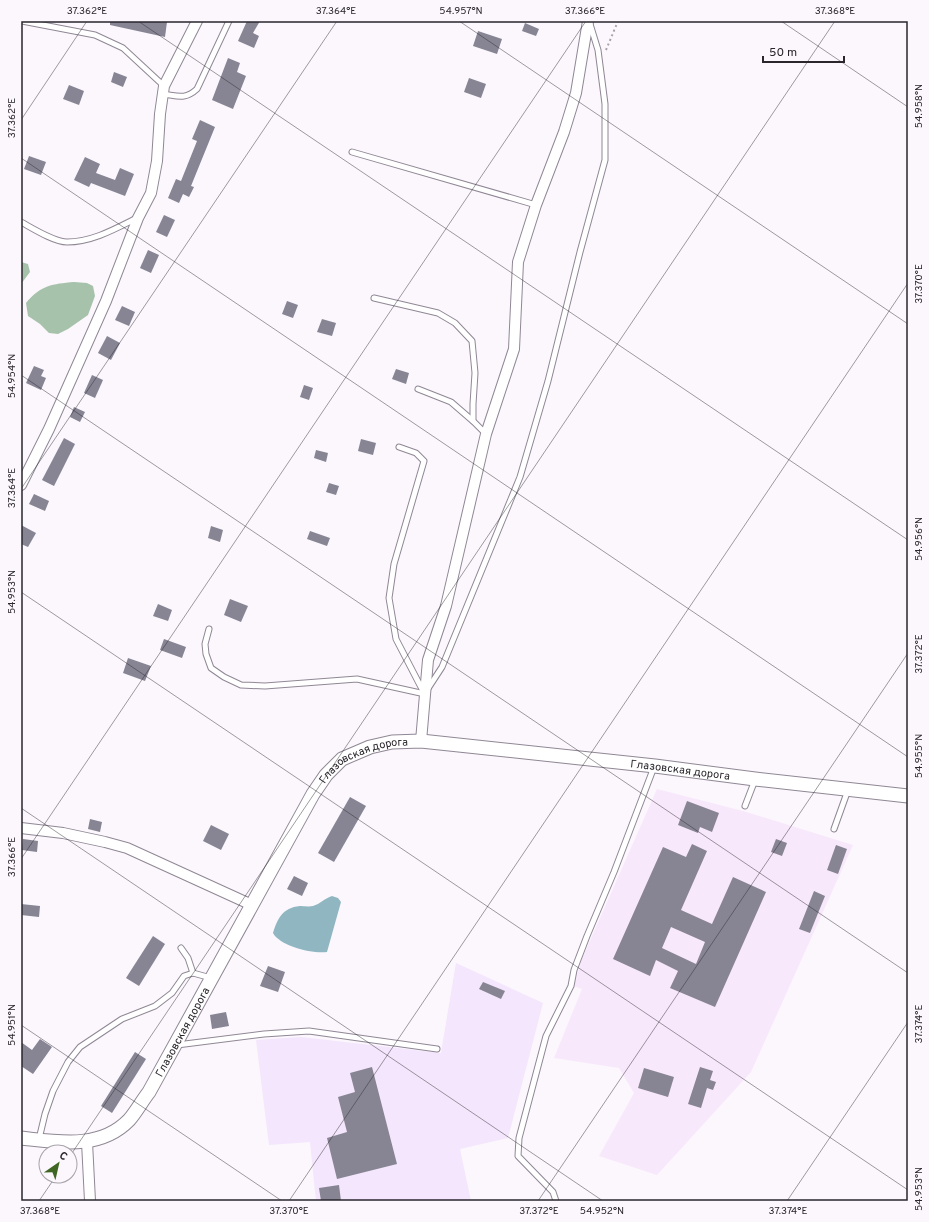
<svg xmlns="http://www.w3.org/2000/svg" width="929" height="1222" font-family="Overpass,sans-serif">
<rect width="100%" height="100%" fill="#fbf7fd"/>
<!-- commercial -->
<path fill="#f8e8fb" d="M 657,789 L 743,811 L 853,845 L 751,1072 L 657,1175 L 599,1156 L 634,1093 L 619,1068 L 554,1058 L 582,989 L 574,986 L 581,961 Z"/>
<!-- built -->
<path fill="#f4e6fc" d="M 456,963 L 543,1003 L 508,1138 L 460,1149 L 471,1201 L 316,1201 L 310,1142 L 269,1145 L 256,1040 L 301,1037 L 441,1053 Z"/>
<!-- forest -->
<g fill="#a6c2ab">
<path d="M 21,262 L 28,264 L 30,272 L 21,284 Z"/>
<path d="M 74,282 L 87,283 L 93,286 L 95,296 L 88,315 L 68,329 L 58,334 L 49,333 L 40,324 L 28,316 L 26,303 C 41,285 52,284 74,282 Z"/>
</g>
<!-- water -->
<path fill="#90b7c1" d="M 332,896 L 338,898 L 341,902 L 327,952 C 312,954 280,946 273,933 C 278,918 282,908 300,906 C 304,906 309,907 313,906 C 320,904 325,898 332,896 Z"/>
<!-- building -->
<g fill="#878594" fill-rule="evenodd">
<path d="M 110,21 L 160,21 L 167,22 L 165,37 L 110,25 Z"/>
<path d="M 247,21 L 260,21 L 253,33 L 259,36 L 254,48 L 238,41 Z"/>
<path d="M 525,23 L 539,29 L 536,36 L 522,31 Z"/>
<path d="M 478,31 L 502,39 L 497,54 L 473,46 Z"/>
<path d="M 228,58 L 240,63 L 237,72 L 246,76 L 233,109 L 212,100 Z"/>
<path d="M 114,72 L 127,77 L 123,87 L 111,82 Z"/>
<path d="M 469,78 L 486,84 L 481,98 L 464,92 Z"/>
<path d="M 69,85 L 84,91 L 79,105 L 63,99 Z"/>
<path d="M 200,120 L 215,127 L 191,186 L 194,187 L 189,197 L 183,194 L 179,203 L 168,198 L 176,179 L 181,181 L 197,141 L 192,139 Z"/>
<path d="M 29,156 L 46,162 L 41,175 L 24,169 Z"/>
<path d="M 85,157 L 100,164 L 96,173 L 115,180 L 120,168 L 134,174 L 125,196 L 91,183 L 89,187 L 74,180 Z"/>
<path d="M 164,215 L 175,220 L 167,237 L 156,232 Z"/>
<path d="M 148,250 L 159,255 L 151,273 L 140,268 Z"/>
<path d="M 287,301 L 298,305 L 293,318 L 282,314 Z"/>
<path d="M 122,306 L 135,312 L 129,326 L 115,320 Z"/>
<path d="M 322,319 L 336,323 L 332,336 L 317,332 Z"/>
<path d="M 107,336 L 120,343 L 111,360 L 98,353 Z"/>
<path d="M 34,366 L 44,370 L 41,376 L 46,378 L 41,390 L 26,383 Z"/>
<path d="M 396,369 L 409,373 L 406,384 L 392,379 Z"/>
<path d="M 92,375 L 103,380 L 95,398 L 84,393 Z"/>
<path d="M 304,385 L 313,388 L 309,400 L 300,397 Z"/>
<path d="M 74,407 L 85,412 L 80,422 L 70,417 Z"/>
<path d="M 64,438 L 75,444 L 54,486 L 42,480 Z"/>
<path d="M 361,439 L 376,443 L 373,455 L 358,451 Z"/>
<path d="M 316,450 L 328,453 L 326,462 L 314,458 Z"/>
<path d="M 329,483 L 339,486 L 336,495 L 326,492 Z"/>
<path d="M 34,494 L 49,501 L 45,511 L 29,504 Z"/>
<path d="M 21,525 L 36,533 L 28,547 L 21,544 Z"/>
<path d="M 211,526 L 223,530 L 220,542 L 208,538 Z"/>
<path d="M 310,531 L 330,538 L 327,546 L 307,539 Z"/>
<path d="M 230,599 L 248,606 L 241,622 L 224,615 Z"/>
<path d="M 158,604 L 172,610 L 168,621 L 153,616 Z"/>
<path d="M 164,639 L 186,647 L 182,658 L 160,650 Z"/>
<path d="M 128,658 L 151,666 L 145,681 L 123,673 Z"/>
<path d="M 350,797 L 366,806 L 334,862 L 318,853 Z"/>
<path d="M 687,801 L 719,813 L 712,832 L 700,827 L 698,833 L 678,825 Z"/>
<path d="M 90,819 L 102,822 L 100,832 L 88,829 Z"/>
<path d="M 211,825 L 229,834 L 221,850 L 203,841 Z"/>
<path d="M 23,839 L 38,841 L 37,852 L 22,850 Z"/>
<path d="M 776,839 L 787,843 L 782,856 L 771,852 Z"/>
<path d="M 692,844 L 707,851 L 681,910 L 712,924 L 733,877 L 766,892 L 715,1007 L 670,988 L 678,971 L 656,960 L 650,976 L 613,959 L 663,847 L 686,857 ZM 671,927 L 705,942 L 696,964 L 662,948 Z"/>
<path d="M 836,845 L 847,849 L 838,874 L 827,870 Z"/>
<path d="M 294,876 L 308,883 L 302,896 L 287,889 Z"/>
<path d="M 814,891 L 825,896 L 810,933 L 799,929 Z"/>
<path d="M 21,904 L 40,906 L 39,917 L 21,915 Z"/>
<path d="M 153,936 L 165,944 L 139,986 L 126,978 Z"/>
<path d="M 268,966 L 285,972 L 278,992 L 260,986 Z"/>
<path d="M 483,982 L 505,991 L 501,999 L 479,989 Z"/>
<path d="M 226,1012 L 229,1026 L 212,1029 L 210,1015 Z"/>
<path d="M 40,1039 L 52,1047 L 33,1074 L 21,1066 L 21,1042 L 32,1050 Z"/>
<path d="M 135,1052 L 146,1059 L 112,1113 L 101,1106 Z"/>
<path d="M 372,1067 L 397,1164 L 337,1179 L 327,1138 L 347,1132 L 338,1097 L 355,1092 L 350,1073 Z"/>
<path d="M 700,1067 L 713,1071 L 710,1080 L 716,1082 L 713,1090 L 707,1088 L 701,1108 L 688,1104 Z"/>
<path d="M 644,1068 L 674,1077 L 668,1097 L 638,1088 Z"/>
<path d="M 339,1185 L 341,1201 L 321,1201 L 319,1188 Z"/>
</g>
<g fill="none" stroke-linecap="round" stroke-linejoin="round">
<defs>
<g id="service">
<path d="M 22,21 L 95,35 L 123,48 L 164,86"/>
<path d="M 163,94 C 178,96 185,100 197,89 L 229,21"/>
<path d="M 352,152 L 536,205"/>
<path d="M 21,222 C 32,228 54,242 67,242 C 92,242 115,229 137,218"/>
<path d="M 374,298 L 438,313 L 455,323 L 472,341 L 475,373 L 473,404 L 473,421 L 486,434"/>
<path d="M 418,389 L 451,402 L 473,421"/>
<path d="M 399,447 L 416,453 L 424,461 L 394,564 L 389,598 L 396,639 L 423,691"/>
<path d="M 209,629 L 205,644 L 206,654 L 211,668 L 224,677 L 241,685 L 265,686 L 357,679 L 425,694"/>
<path d="M 427,690 L 442,667 L 520,477 L 548,381 L 580,252 L 605,160 L 605,104 L 598,50 L 590,24"/>
<path d="M 745,806 L 755,780"/>
<path d="M 834,829 L 848,790"/>
<path d="M 181,948 L 188,958 L 193,973"/>
<path d="M 177,1045 L 264,1034 L 309,1031 L 437,1049"/>
<path d="M 39,1139 L 45,1114 L 53,1091 L 68,1062 L 80,1047 L 122,1019 L 155,1006 L 172,993 L 184,976 L 193,973 L 211,978"/>
<path d="M 556,1201 L 553,1192 L 518,1156 L 519,1138 L 546,1036 L 571,986 L 574,970 L 587,936 L 614,872 L 654,767"/>
</g>
<g id="minor">
<path d="M 21,485 L 49,429 L 106,301 L 138,218 L 151,193 L 157,161 L 160,114 L 164,86 L 197,21"/>
<path d="M 421,741 L 428,660 L 446,606 L 486,434 L 514,349 L 518,262 L 536,205 L 564,132 L 576,93 L 588,21"/>
<path d="M 21,828 L 63,833 L 105,842 L 127,848 L 252,905"/>
<path d="M 87,1142 L 90,1201"/>
</g>
<g id="tertiary">
<path id="s1" d="M 21,1138 C 58,1142 100,1150 129,1120 C 136,1112 142,1101 149,1092 L 313,794 L 326,775 L 342,759 L 370,747 L 392,742 L 421,741 L 655,766 L 755,779 L 908,796"/>
</g>
</defs>
<!-- service casing -->
<use href="#service" stroke="#908795" stroke-width="7"/>
<!-- minor casing -->
<use href="#minor" stroke="#908795" stroke-width="12"/>
<!-- tertiary casing -->
<use href="#tertiary" stroke="#908795" stroke-width="15"/>
<!-- path -->
<path stroke="#a6a2a8" stroke-width="2" stroke-dasharray="2 3" stroke-linecap="butt" d="M 606,50 L 618,21"/>
<!-- service -->
<use href="#service" stroke="#fff" stroke-width="5"/>
<!-- minor -->
<use href="#minor" stroke="#fff" stroke-width="10"/>
<!-- tertiary -->
<use href="#tertiary" stroke="#fff" stroke-width="13"/>
</g>
<!-- ticks -->
<path fill="none" stroke="#2a262c" stroke-width="1" stroke-opacity="0.45" d="M 138,21 L 908,540M 459,21 L 908,324M 781,21 L 908,107M 21,120 L 87,21M 21,158 L 908,757M 21,375 L 908,973M 21,489 L 337,21M 21,592 L 908,1190M 21,808 L 603,1201M 21,859 L 586,21M 21,1025 L 282,1201M 70,1156 L 835,21M 39,1201 L 56,1176M 289,1201 L 908,283M 538,1201 L 908,653M 787,1201 L 908,1022"/>
<g text-anchor="middle" stroke-width="3.5" stroke-linejoin="round" paint-order="stroke">
<!-- street labels -->
<g font-size="11" fill="#2a262c" stroke="#fbf7fd">
<text dy="4" stroke="none"><textPath href="#s1" startOffset="553">Глазовская дорога</textPath></text>
<text dy="4" stroke="none"><textPath href="#s1" startOffset="877">Глазовская дорога</textPath></text>
<text dy="4" stroke="none"><textPath href="#s1" startOffset="217">Глазовская дорога</textPath></text>
</g>
</g>
<!-- border -->
<rect width="929" height="1222" fill="none" stroke="#fbf7fd" stroke-width="44"/>
<!-- north arrow -->
<g transform="translate(58 1164) rotate(34)"><circle r="19" fill="#fbf7fd" stroke="#a7a3a9"/>
<path d="M0-3L7 15L0 10L-7 15Z" fill="#3f6723"/>
<text y="-6" font-size="11" font-weight="bold" text-anchor="middle" fill="#2a262c">С</text>
</g>
<!-- scale -->
<path d="M763 56v6h81v-6" fill="none" stroke="#2a262c" stroke-width="2"/>
<text x="769" y="56" font-size="12" fill="#2a262c" stroke="#fbf7fd" stroke-width="3" paint-order="stroke">50 m</text>
<rect x="22" y="22" width="885" height="1178" fill="none" stroke="#2a262c" stroke-width="1.5"/>
<g font-size="10" text-anchor="middle" fill="#2a262c">
<text x="87" y="14">37.362°E</text>
<text x="336" y="14">37.364°E</text>
<text x="461" y="14">54.957°N</text>
<text x="585" y="14">37.366°E</text>
<text x="835" y="14">37.368°E</text>
<text transform="translate(918 106) rotate(-90)" y="4">54.958°N</text>
<text transform="translate(11 118) rotate(-90)" y="4">37.362°E</text>
<text transform="translate(918 284) rotate(-90)" y="4">37.370°E</text>
<text transform="translate(11 376) rotate(-90)" y="4">54.954°N</text>
<text transform="translate(11 488) rotate(-90)" y="4">37.364°E</text>
<text transform="translate(918 539) rotate(-90)" y="4">54.956°N</text>
<text transform="translate(11 592) rotate(-90)" y="4">54.953°N</text>
<text transform="translate(918 654) rotate(-90)" y="4">37.372°E</text>
<text transform="translate(918 756) rotate(-90)" y="4">54.955°N</text>
<text transform="translate(11 857) rotate(-90)" y="4">37.366°E</text>
<text transform="translate(918 1024) rotate(-90)" y="4">37.374°E</text>
<text transform="translate(11 1025) rotate(-90)" y="4">54.951°N</text>
<text transform="translate(918 1189) rotate(-90)" y="4">54.953°N</text>
<text x="40" y="1214">37.368°E</text>
<text x="289" y="1214">37.370°E</text>
<text x="539" y="1214">37.372°E</text>
<text x="602" y="1214">54.952°N</text>
<text x="788" y="1214">37.374°E</text>
</g>
</svg>
